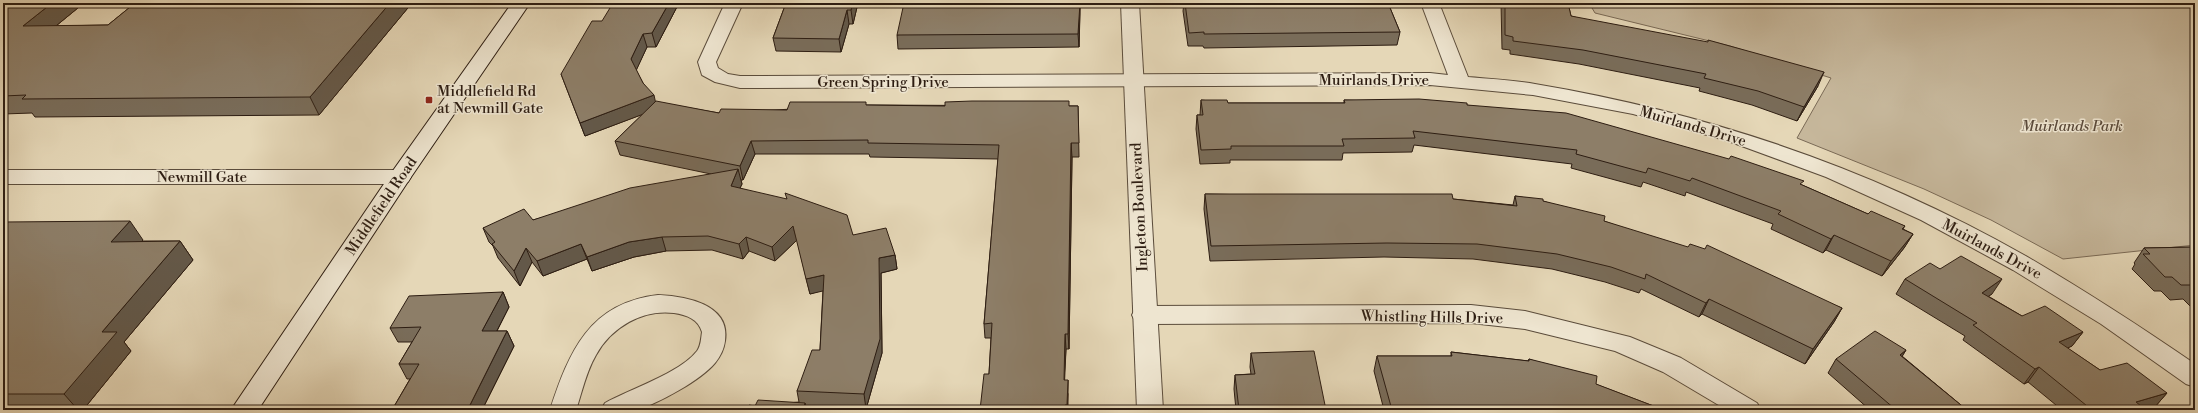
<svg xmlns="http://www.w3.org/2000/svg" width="2198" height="413" font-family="'Libre Bodoni',serif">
<rect width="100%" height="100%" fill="#e5d7b7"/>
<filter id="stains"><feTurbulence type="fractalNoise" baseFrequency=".005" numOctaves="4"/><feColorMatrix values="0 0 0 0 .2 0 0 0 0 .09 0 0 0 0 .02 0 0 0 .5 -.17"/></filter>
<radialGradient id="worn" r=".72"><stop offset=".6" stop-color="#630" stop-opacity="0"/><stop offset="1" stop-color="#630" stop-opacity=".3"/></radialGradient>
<!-- green -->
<path fill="#c6b79b" stroke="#7a6a56" d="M 1589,3 L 2195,3 L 2195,245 L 2063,259 L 1991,220 L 1924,189 L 1797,138 L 1831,78 L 1730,46 L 1595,13 Z"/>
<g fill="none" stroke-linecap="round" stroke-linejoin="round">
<defs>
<g id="minor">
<path d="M 725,3 L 743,3 L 716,62 L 718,68 L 728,74 L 740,76 L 1430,73 L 1448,75 L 1421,3 L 1439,3 L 1468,77 C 1490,79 1513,80 1535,84 C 1709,113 1878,171 2031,259 C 2087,292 2141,327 2195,364 L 2195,387 L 2186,384 L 2101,324 L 2013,270 L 1921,220 L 1826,177 L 1728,141 L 1633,114 L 1533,95 L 1430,85 L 740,88 L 715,82 L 702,75 L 698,62 Z"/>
<path d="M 3,170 L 400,170 L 408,172 L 411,177 L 408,182 L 400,184 L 3,184 Z"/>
<path d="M 658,295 C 685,296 731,304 725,341 C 724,349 720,357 715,363 C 701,380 659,403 637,410 C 627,413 612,410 601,410 L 605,403 C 630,389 680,373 697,351 C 701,346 701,338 702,332 C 698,319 687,315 674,313 C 643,309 611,327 596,355 C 586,372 582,392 576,410 L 550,410 C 569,352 589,303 658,295 Z"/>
<path d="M 1471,305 L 1525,311 L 1630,337 L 1681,358 L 1757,403 L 1761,410 L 1727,410 L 1663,372 L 1615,351 L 1525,329 L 1471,323 L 1144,324 L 1135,321 L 1132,315 L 1135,309 L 1144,306 Z"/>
</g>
<path id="tertiary" d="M 1121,3 L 1139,3 L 1163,410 L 1137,410 Z"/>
<path id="secondary" d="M 512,3 L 530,3 L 409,180 L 258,410 L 231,410 L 392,172 Z"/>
</defs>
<!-- minor casing -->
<use href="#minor" stroke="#5b4c3b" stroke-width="2"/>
<!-- tertiary casing -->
<use href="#tertiary" stroke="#5b4c3b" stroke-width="2"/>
<!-- secondary casing -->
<use href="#secondary" stroke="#2d1d12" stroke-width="2"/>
<!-- minor -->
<use href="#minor" fill="#eee5d0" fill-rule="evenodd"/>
<!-- tertiary -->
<use href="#tertiary" fill="#eee5d0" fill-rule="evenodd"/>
<!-- secondary -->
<use href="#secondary" fill="#eee5d0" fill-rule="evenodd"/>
</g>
<!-- wall -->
<g fill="#796c59" stroke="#2d1d12">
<path d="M 3,3 L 84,3 L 56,26 L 108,25 L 135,3 L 412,3 L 319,115 L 35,117 L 32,113 L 3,114 Z"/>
<path d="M 679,3 L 656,47 L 647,47 L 636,70 L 643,83 L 655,102 L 719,113 L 867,105 L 1078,106 L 1079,157 L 1072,157 L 1069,349 L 1066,349 L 1064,380 L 1068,394 L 1068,410 L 980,410 L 989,374 L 991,338 L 985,338 L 984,324 L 998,159 L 870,157 L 869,154 L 755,154 L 743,180 L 741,180 L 742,184 L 740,188 L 853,235 L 895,255 L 897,269 L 881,273 L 882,353 L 866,409 L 806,406 L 807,410 L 747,410 L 755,406 L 799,402 L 797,391 L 820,350 L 823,290 L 810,294 L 797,240 L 775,261 L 749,251 L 743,259 L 712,250 L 666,251 L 634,257 L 592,271 L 587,259 L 543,276 L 532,262 L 520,286 L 498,258 L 493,246 L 489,242 L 483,228 L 533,220 L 711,174 L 620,155 L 615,141 L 643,114 L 585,136 L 566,87 L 561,74 Z"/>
<path d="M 786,3 L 858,3 L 853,24 L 849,24 L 841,52 L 776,51 L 773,38 Z"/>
<path d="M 1080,3 L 1079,47 L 898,49 L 897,35 Z"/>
<path d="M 1184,3 L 1388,3 L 1400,32 L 1397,45 L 1204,48 L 1203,46 L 1188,46 L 1183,11 Z"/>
<path d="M 1501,3 L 1568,3 L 1571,16 L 1818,86 L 1797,121 L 1752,105 L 1699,91 L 1700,88 L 1579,64 L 1510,54 L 1510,50 L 1502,49 Z"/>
<path d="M 1201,100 L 1228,103 L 1344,103 L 1344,100 L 1467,105 L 1802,185 L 1868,214 L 1905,226 L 1903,229 L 1913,234 L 1904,248 L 1882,276 L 1826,250 L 1823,253 L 1771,229 L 1773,224 L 1686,192 L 1685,196 L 1643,182 L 1641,187 L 1571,168 L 1572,164 L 1414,145 L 1412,152 L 1343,153 L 1342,160 L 1230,160 L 1230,163 L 1200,164 L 1196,129 L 1197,115 L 1200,115 Z"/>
<path d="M 1205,194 L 1453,199 L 1513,205 L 1515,196 L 1543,201 L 1604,221 L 1842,308 L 1834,322 L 1805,364 L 1702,314 L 1699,317 L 1641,289 L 1639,293 L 1605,282 L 1552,269 L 1473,259 L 1384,257 L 1210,261 L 1204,209 Z"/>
<path d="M 3,222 L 143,240 L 142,241 L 180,241 L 193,260 L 124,342 L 131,351 L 83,410 L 3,410 Z"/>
<path d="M 2195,247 L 2195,311 L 2183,299 L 2170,300 L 2161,291 L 2154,291 L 2132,269 L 2135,264 L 2134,263 L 2144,248 Z"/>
<path d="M 1940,269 L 1992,294 L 1988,296 L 2022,316 L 2083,332 L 2072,346 L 2067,348 L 2100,370 L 2167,393 L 2154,408 L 2148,410 L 2062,410 L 2028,382 L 2024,384 L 1963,340 L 1965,336 L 1896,294 L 1905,279 Z"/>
<path d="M 503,292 L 509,307 L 497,331 L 507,331 L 514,346 L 482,410 L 392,410 L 410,379 L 407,379 L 399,364 L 412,342 L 398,342 L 390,328 Z"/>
<path d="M 1906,350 L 1902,356 L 1967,410 L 1870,410 L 1828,373 L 1836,359 Z"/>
<path d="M 1451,352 L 1528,361 L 1529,359 L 1664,410 L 1384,410 L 1374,371 L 1377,356 L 1451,356 Z"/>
<path d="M 1251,353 L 1326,410 L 1336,410 L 1236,410 L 1234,389 L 1235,375 L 1251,374 L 1250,367 Z"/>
</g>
<!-- shaded-wall -->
<g fill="#635849" stroke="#2d1d12">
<path d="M 52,3 L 84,3 L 35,43 L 23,26 Z"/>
<path d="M 390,3 L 412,3 L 319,115 L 310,97 Z"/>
<path d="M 669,3 L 679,3 L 656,47 L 652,33 Z"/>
<path d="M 853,3 L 858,3 L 853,24 L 851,10 Z"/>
<path d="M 1080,3 L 1080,14 L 1079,47 L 1078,34 Z"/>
<path d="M 847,10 L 849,24 L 841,52 L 839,39 Z"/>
<path d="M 643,34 L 647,47 L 635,73 L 631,59 Z"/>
<path d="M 1824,72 L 1818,86 L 1797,121 L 1804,107 Z"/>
<path d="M 654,95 L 657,109 L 585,136 L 580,123 Z"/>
<path d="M 751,141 L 755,154 L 743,180 L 740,166 Z"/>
<path d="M 1071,143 L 1072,157 L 1069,349 L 1068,334 Z"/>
<path d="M 738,169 L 742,184 L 734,200 L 731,186 Z"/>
<path d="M 130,221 L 143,240 L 124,260 L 111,242 Z"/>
<path d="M 793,226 L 797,240 L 775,261 L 772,247 Z"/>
<path d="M 1913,234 L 1904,248 L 1882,276 L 1891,261 Z"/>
<path d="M 1834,235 L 1826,250 L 1823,253 L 1831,239 Z"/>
<path d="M 662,237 L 666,251 L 634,257 L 592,271 L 587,257 L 629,242 Z"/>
<path d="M 746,237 L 749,251 L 743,259 L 739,244 Z"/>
<path d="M 180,241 L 193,260 L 124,342 L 131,351 L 83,410 L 78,410 L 64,394 L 102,332 Z"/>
<path d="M 581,244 L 587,259 L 543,276 L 537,261 Z"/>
<path d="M 526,248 L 532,262 L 520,286 L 514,271 Z"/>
<path d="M 895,255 L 897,269 L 881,273 L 882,353 L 866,409 L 864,394 L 879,258 Z"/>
<path d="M 824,275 L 827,290 L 810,294 L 806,279 Z"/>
<path d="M 2002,279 L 1992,294 L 1972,307 L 1982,293 Z"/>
<path d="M 503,292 L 509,307 L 489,346 L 482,331 Z"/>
<path d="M 1709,299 L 1702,314 L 1699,317 L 1706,303 Z"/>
<path d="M 1842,308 L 1834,322 L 1805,364 L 1813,349 Z"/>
<path d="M 507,331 L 514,346 L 482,410 L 469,410 L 468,409 Z"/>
<path d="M 2083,332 L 2072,346 L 2048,357 L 2059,342 Z"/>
<path d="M 1065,334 L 1066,349 L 1064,394 L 1064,380 Z"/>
<path d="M 1906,350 L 1897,365 L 1900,355 Z"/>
<path d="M 2039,367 L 2028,382 L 2024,384 L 2035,369 Z"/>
<path d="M 1068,380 L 1068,394 L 1067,410 L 1067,405 Z"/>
<path d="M 2167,393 L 2154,408 L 2148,410 L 2130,410 L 2136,402 Z"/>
<path d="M 805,403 L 807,410 L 803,410 Z"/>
</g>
<!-- building -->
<g fill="#8d7e68" stroke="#2d1d12">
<path d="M 3,3 L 52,3 L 23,26 L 108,25 L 135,3 L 390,3 L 310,97 L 22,99 L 26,95 L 3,96 Z"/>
<path d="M 613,3 L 669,3 L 652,33 L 643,34 L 631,59 L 643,83 L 654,95 L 580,123 L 561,74 L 592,21 L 602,21 Z"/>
<path d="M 786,3 L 853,3 L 851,10 L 847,10 L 839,39 L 773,38 Z"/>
<path d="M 904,3 L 1080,3 L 1078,34 L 897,35 Z"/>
<path d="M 1185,3 L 1388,3 L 1400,32 L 1204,34 L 1204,32 L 1189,33 Z"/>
<path d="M 1505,3 L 1568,3 L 1571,16 L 1708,42 L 1708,40 L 1824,72 L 1804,107 L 1758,91 L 1704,78 L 1706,74 L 1583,50 L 1513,41 L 1513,37 L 1505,35 Z"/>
<path d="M 1419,99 L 1467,103 L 1467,105 L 1566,113 L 1729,159 L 1731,156 L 1804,181 L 1800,184 L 1868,214 L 1871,211 L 1905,226 L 1902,229 L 1913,234 L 1891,261 L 1834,235 L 1831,239 L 1778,214 L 1781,211 L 1692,178 L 1690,181 L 1648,168 L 1646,173 L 1576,154 L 1577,150 L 1413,131 L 1415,138 L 1342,139 L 1344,146 L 1231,146 L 1231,149 L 1201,150 L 1197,115 L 1203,115 L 1201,100 L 1227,100 L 1228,103 L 1345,103 L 1344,100 Z"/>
<path d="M 656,101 L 719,113 L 721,109 L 787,110 L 790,102 L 866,102 L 866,105 L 945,106 L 945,102 L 972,101 L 1069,101 L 1069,106 L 1078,106 L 1079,143 L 1071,143 L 1068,334 L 1065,334 L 1064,380 L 1068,380 L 1067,405 L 1065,405 L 1064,410 L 980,410 L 984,374 L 989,374 L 992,323 L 984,324 L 999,145 L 868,143 L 868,140 L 751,141 L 740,166 L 615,141 Z"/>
<path d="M 738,169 L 731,186 L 787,199 L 785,193 L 847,215 L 853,235 L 886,228 L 895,255 L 879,258 L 880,339 L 864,394 L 797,391 L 812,350 L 820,350 L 824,275 L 806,279 L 793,226 L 772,247 L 746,237 L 739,244 L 708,236 L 662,237 L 629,242 L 587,257 L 581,244 L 537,261 L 526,248 L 514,271 L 492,244 L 495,242 L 483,228 L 524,209 L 533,220 L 630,188 Z"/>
<path d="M 1205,194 L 1452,194 L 1453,199 L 1517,206 L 1515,196 L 1543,199 L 1543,201 L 1605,216 L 1604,221 L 1688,247 L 1690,244 L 1705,249 L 1707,245 L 1842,308 L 1813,349 L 1709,299 L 1706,303 L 1646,274 L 1645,279 L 1611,267 L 1557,254 L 1477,244 L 1387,243 L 1211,246 Z"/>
<path d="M 130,221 L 111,242 L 180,241 L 102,332 L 117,332 L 64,394 L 3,394 L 3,222 Z"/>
<path d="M 2195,247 L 2195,285 L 2181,285 L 2172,277 L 2165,277 L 2143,254 L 2150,254 L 2144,248 Z"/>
<path d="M 1961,256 L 2002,279 L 1982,293 L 2022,316 L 2045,306 L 2083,332 L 2059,342 L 2100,370 L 2127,363 L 2167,393 L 2136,402 L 2146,410 L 2092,410 L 2039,367 L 2035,369 L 1973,325 L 1977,323 L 1905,279 L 1930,263 L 1940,269 Z"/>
<path d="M 503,292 L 482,331 L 507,331 L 468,409 L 461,409 L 461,410 L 392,410 L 419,364 L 399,364 L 421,327 L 390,328 L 409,296 Z"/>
<path d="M 1875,331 L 1906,350 L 1900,355 L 1967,410 L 1894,410 L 1895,409 L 1836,359 Z"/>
<path d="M 1314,351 L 1326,410 L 1336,410 L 1239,410 L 1235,375 L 1255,374 L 1251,353 Z"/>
<path d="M 1451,352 L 1529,361 L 1529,359 L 1597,376 L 1596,384 L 1664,410 L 1392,410 L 1377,356 L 1452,356 Z"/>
<path d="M 758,400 L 805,403 L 803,410 L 747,410 L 749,405 L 755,406 Z"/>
<path d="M 715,409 L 738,410 L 714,410 Z"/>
</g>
<!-- markers -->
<rect fill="#8f2418" stroke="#eee5d0" stroke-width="1.5" x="425" y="96" width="8" height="8" rx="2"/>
<g text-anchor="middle" stroke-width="3" stroke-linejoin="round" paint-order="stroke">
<!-- street labels -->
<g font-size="15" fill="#2d1d12" stroke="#eee5d0">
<text x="1374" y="85">Muirlands Drive</text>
<text x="883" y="87">Green Spring Drive</text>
<text transform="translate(1693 126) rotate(16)" y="5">Muirlands Drive</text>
<text x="202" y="182">Newmill Gate</text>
<text transform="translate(381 206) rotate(-56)" y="5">Middlefield Road</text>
<text transform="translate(1139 207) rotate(-93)" y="5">Ingleton Boulevard</text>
<text transform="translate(1992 249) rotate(28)" y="5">Muirlands Drive</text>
<text transform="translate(1432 317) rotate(1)" y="5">Whistling Hills Drive</text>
</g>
<!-- poi labels -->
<g font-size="15" fill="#2d1d12" stroke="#eee5d0" text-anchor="start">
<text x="437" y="96">Middlefield Rd<tspan x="437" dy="17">at Newmill Gate</tspan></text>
</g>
<!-- park labels -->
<g font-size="15" font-style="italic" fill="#5b4b3b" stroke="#eee5d0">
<text x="2072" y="131">Muirlands Park</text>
</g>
</g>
<!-- margin -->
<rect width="2198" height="413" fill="none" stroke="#e5d7b7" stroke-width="16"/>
<rect x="4" y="4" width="2190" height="405" fill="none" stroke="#2d1d12" stroke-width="2"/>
<rect x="8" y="8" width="2182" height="397" fill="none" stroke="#2d1d12"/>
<rect width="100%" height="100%" filter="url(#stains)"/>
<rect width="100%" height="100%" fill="url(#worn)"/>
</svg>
